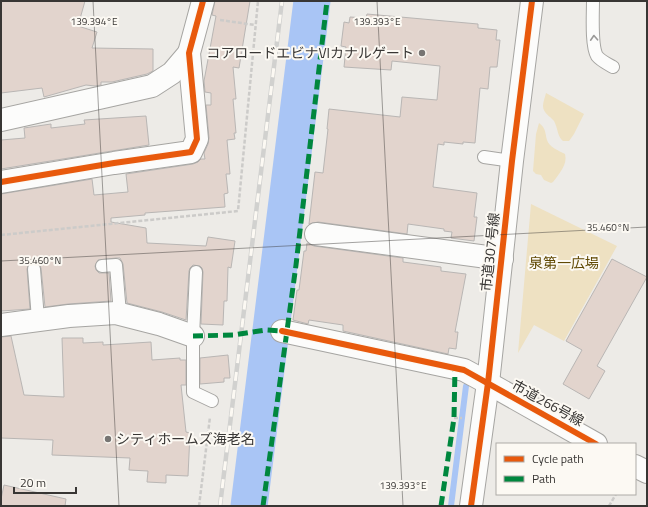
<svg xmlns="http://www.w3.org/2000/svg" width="648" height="507" font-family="'Titillium Web','Noto Sans JP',sans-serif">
<rect width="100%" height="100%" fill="#edebe7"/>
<!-- green -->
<g fill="#eee1c2">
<path d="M 546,93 L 584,114 L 574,134 L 569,141 L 563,141 C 557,136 558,128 554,121 C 550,116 543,113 543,106 C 543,102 545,97 546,93 Z"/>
<path d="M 539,123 C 546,128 545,133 547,140 C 549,147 559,151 565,154 C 568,164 559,174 553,182 L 551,183 L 544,180 L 541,175 L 536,174 L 533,171 L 536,134 Z"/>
<path d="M 531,204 L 617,246 L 564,341 L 534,325 L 518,353 Z"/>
</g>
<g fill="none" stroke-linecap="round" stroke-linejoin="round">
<!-- stream -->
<path stroke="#a9c5f5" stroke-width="6" d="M 451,506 L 466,386"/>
<!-- river -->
<path stroke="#a9c5f5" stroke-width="37" d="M 249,506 L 312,1"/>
</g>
<!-- building -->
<g fill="#e2d4cd" stroke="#b9b6b4">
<path d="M 1,1 L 85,1 L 78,26 L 97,32 L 92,48 L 153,49 L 153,71 L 147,74 L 112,82 L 101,82 L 101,85 L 95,86 L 86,85 L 44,97 L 42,88 L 1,93 Z"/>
<path d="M 215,1 L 250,1 L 239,68 L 233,67 L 236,99 L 233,99 L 236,133 L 234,133 L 235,139 L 227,140 L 230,174 L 226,174 L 228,193 L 224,194 L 225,207 L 145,213 L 145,215 L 111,218 L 111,222 L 146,228 L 147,243 L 206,246 L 208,237 L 235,241 L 231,268 L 228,267 L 227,301 L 224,301 L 223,325 L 201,324 L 203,272 L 202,268 L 200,266 L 193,265 L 190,268 L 189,271 L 186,320 L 162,312 L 127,303 L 123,264 L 120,258 L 116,258 L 98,260 L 95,266 L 96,270 L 99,273 L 109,273 L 111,301 L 68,304 L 45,307 L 41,268 L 38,262 L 33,262 L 29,263 L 27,269 L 30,309 L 1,311 L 1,194 L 92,179 L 94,195 L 128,192 L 126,174 L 193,164 L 198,162 L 201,159 L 205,159 L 204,153 L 208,144 L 209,138 L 206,105 L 211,105 L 211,93 L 205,92 L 204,81 L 216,16 L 212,15 Z"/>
<path d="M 367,14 L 478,24 L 478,28 L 497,30 L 496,40 L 500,40 L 497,67 L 490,67 L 488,89 L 480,88 L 475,143 L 463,142 L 463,144 L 444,142 L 444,145 L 438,144 L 433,187 L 477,193 L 474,217 L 477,217 L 474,241 L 451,238 L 452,232 L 444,231 L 444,229 L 408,224 L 407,234 L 318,222 L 309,224 L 315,172 L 323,173 L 328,129 L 327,129 L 329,109 L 400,117 L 402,97 L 437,100 L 440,66 L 392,61 L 391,70 L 344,67 L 346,47 L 341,46 L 344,22 L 349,23 L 350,17 L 366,18 Z"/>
<path d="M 146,116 L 149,145 L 1,169 L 1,140 L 25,138 L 24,128 L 51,124 L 51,128 L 85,124 L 84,120 Z"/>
<path d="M 307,243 L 314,246 L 403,258 L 403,262 L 441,267 L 441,271 L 466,274 L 455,332 L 458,332 L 456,349 L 449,348 L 448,354 L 343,331 L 343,325 L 309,320 L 308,324 L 293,320 L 297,290 L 299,290 L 304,251 L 306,251 Z"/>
<path d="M 612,259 L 647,277 L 597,366 L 605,371 L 589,399 L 563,384 L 582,350 L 566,341 Z"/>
<path d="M 11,336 L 24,395 L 64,397 L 62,338 L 83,338 L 83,343 L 103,342 L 103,345 L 151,342 L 152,360 L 180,358 L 180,360 L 186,360 L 186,385 L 181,385 L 186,432 L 190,433 L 188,476 L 166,475 L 166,483 L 147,482 L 148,471 L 129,470 L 130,458 L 52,455 L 53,440 L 1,438 L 1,337 Z"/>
<path d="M 228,355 L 230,378 L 224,378 L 224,382 L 200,384 L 200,358 Z"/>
<path d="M 4,485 L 66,499 L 65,506 L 1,506 L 1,499 Z"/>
</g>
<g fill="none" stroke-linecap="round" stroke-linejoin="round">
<defs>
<g id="service">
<path d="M 593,1 C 593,14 591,46 597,56 C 601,61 608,64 613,67"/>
<path d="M 484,157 L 512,161"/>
<path d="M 102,266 L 116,265 L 120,314"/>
<path d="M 34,269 L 38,319"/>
<path d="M 196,272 L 193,336 L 193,392 L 212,401"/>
</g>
<g id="minor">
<path d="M 1,120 L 152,86 L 172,73 L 189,53"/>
<path d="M 1,182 L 114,163 L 191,152 L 197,139 L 189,53 L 203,1"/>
<path d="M 316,234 L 502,259"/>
<path d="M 1,325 L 69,316 L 116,313 L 159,324 L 193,336"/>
<path d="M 282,331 L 455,368 L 464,370 L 488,383"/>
</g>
<g id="tertiary">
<path d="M 488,383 L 596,444"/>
<path d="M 635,466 L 647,472"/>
<path d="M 471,506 L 488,383 L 512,161 L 532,1"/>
</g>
</defs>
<!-- service casing -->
<use href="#service" stroke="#a6a5a2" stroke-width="14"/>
<!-- minor casing -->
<use href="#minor" stroke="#a6a5a2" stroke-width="24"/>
<!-- tertiary casing -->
<use href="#tertiary" stroke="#a6a5a2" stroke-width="24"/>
<!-- path -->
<g stroke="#cccbc9" stroke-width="2.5" stroke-dasharray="4 2" stroke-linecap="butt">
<path d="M 220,20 L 255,25"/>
<path d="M 1,235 L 238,211 L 258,1"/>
<path d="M 454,418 L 462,418"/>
<path d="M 199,506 L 210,417"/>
<path d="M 609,506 L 616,494"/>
</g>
<!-- service -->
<use href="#service" stroke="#fcfcfb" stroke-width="12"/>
<!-- minor -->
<use href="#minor" stroke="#fcfcfb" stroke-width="22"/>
<!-- tertiary -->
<use href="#tertiary" stroke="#fcfcfb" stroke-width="22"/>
<defs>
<path id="rail" d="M 220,506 L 282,1"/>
</defs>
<!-- rail casing -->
<use href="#rail" stroke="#d1d1cf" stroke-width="4.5"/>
<!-- rail -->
<use href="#rail" stroke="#fcf9f3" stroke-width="3" stroke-dasharray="9" stroke-linecap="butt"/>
<!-- quiet -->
<g stroke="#00873e" stroke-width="5" stroke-dasharray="10 5" stroke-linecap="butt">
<path d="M 193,336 L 233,335 L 266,330 L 282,331"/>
<path d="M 263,506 L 296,265 L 327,1"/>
<path d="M 441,506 L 454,418 L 455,368"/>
</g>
<defs>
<g id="cycleway">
<path d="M 1,182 L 114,163 L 191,152 L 197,139 L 189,53 L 203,1"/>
<path d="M 282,331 L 464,370 L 596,444"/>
<path d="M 471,506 L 488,383 L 512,161 L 532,1"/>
</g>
</defs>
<!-- cycleway casing -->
<use href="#cycleway" stroke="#fcf9f3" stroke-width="8"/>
<!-- cycleway -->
<use href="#cycleway" stroke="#e8590c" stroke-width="6"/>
</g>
<!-- one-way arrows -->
<defs><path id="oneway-chevron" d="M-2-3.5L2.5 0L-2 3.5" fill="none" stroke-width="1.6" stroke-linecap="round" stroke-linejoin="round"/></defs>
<use stroke="#9a9998" href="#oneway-chevron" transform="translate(594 38) rotate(-93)"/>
<!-- ticks -->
<path fill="none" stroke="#383634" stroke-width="1" stroke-opacity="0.45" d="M 93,1 L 119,506M 377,1 L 403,506M 1,261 L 647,227"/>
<!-- markers -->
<g fill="#777573" stroke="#fcf9f3" stroke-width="1.5">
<circle cx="422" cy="53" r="4"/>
<circle cx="108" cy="439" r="4"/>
</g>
<g text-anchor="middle" stroke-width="4" stroke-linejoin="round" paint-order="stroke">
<!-- poi labels -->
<g font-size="14" fill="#383634" stroke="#fcf9f3" text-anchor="end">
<text x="414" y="58">コアロードエビナVIカナルゲート</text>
<text x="116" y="444" text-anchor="start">シティホームズ海老名</text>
</g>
<!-- street labels -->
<g font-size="14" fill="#383634" stroke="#fcf9f3">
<text transform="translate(490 252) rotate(-84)" y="5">市道307号線</text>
<text transform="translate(548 403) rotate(29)" y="5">市道266号線</text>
</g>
<!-- park labels -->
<g font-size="14" fill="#604903" stroke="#fcf9f3">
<text x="564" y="268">泉第一広場</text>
</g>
</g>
<g font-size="10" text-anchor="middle" fill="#383634" stroke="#fcf9f3" stroke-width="4" stroke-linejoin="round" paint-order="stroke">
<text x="94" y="25">139.394°E</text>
<text x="377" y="25">139.393°E</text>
<text x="608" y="231">35.460°N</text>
<text x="40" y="264">35.460°N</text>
<text x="403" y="489">139.393°E</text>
</g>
<!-- border -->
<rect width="648" height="507" fill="none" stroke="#383634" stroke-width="4"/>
<!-- legend -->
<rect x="496" y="443" width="140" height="52" fill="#fcf9f3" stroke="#aeaba7"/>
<rect x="504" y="456" width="20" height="6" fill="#e8590c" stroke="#aeaba7"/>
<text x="532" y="463" font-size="12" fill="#383634">Cycle path</text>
<rect x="504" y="476" width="20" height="6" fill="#00873e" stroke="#aeaba7"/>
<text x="532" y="483" font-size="12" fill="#383634">Path</text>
<!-- scale -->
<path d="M14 487v6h62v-6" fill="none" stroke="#383634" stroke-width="2"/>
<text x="20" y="487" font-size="12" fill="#383634" stroke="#fcf9f3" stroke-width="3" paint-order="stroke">20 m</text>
</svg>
